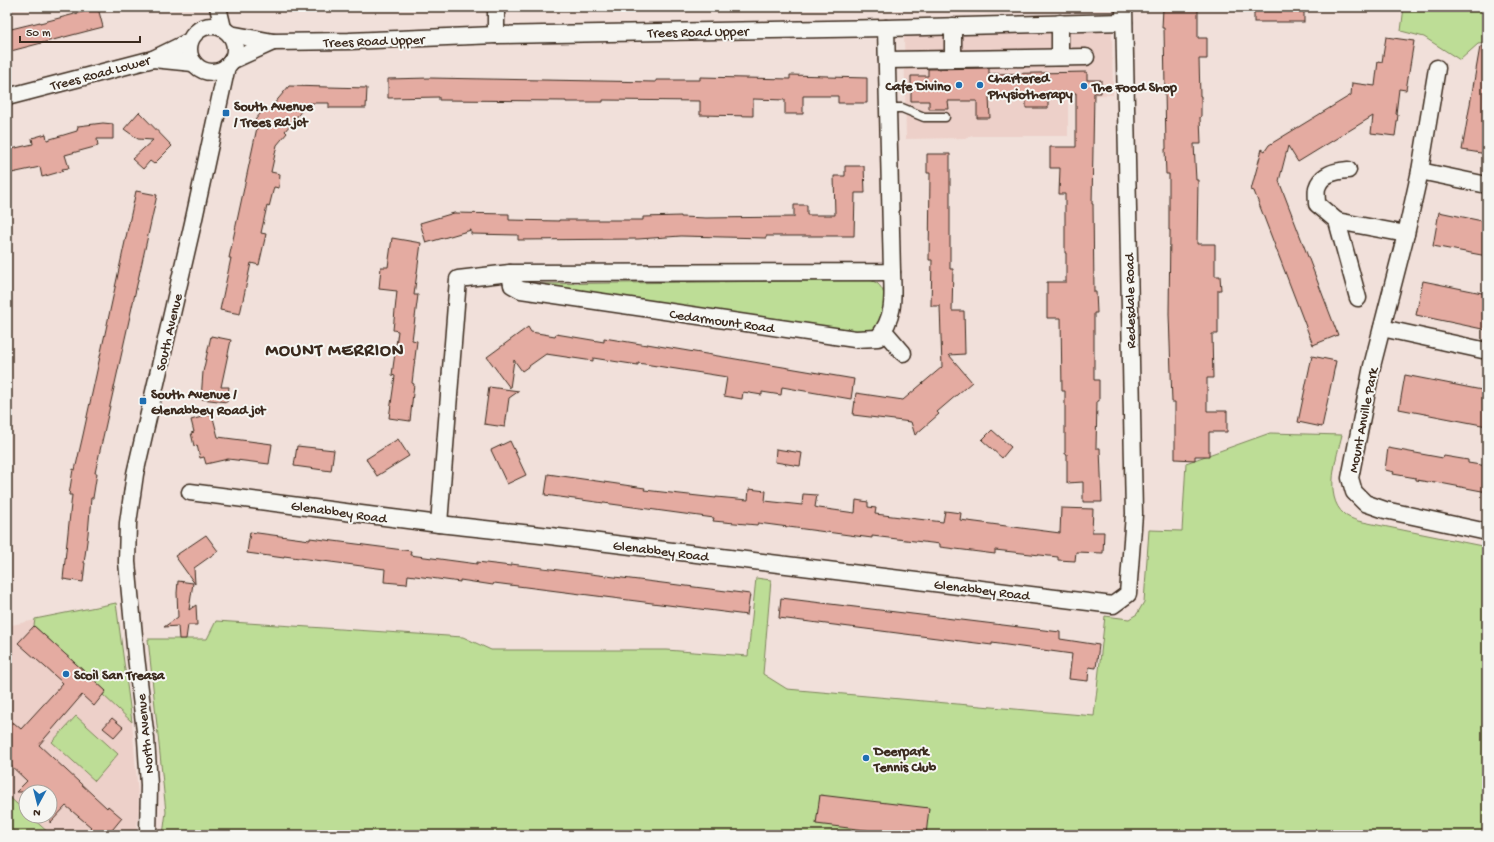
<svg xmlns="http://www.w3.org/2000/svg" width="1494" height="842" font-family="'Gochi Hand',sans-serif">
<rect width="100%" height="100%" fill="#f1e0da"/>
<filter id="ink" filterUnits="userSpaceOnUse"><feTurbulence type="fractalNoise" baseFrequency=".025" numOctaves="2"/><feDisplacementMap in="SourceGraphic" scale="8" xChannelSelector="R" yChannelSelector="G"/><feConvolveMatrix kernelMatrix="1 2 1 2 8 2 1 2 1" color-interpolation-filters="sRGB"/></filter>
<g filter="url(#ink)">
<!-- built -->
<g fill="#edd0c9">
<path d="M 1112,30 L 1113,95 L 1068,96 L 1068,136 L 970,136 L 965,138 L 906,139 L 904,34 Z"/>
<path d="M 116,603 L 132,722 L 139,807 L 136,835 L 51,835 L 30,816 L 50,816 L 50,792 L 26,792 L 26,812 L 7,795 L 7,626 Z"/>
</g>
<!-- green -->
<g fill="#bddd96" stroke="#7c845a">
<path d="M 1404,7 L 1487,7 L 1487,43 L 1478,44 L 1460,60 L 1424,37 L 1401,31 Z"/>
<path d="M 870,280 C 872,281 876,282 878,284 C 888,293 887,315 878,325 C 873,331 863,333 856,335 L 536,284 Z"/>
<path d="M 1270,433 L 1342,435 C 1337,456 1323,496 1344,514 C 1347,517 1353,519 1358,521 L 1487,547 L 1487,835 L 163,835 L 166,812 L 148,639 L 207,639 L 216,621 L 463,637 L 491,650 L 666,650 L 748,656 L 756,578 L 771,580 L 763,674 L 787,689 L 1094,716 L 1105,616 L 1129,619 L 1137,614 L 1144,602 L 1149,530 L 1182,531 L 1186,463 Z"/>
<path d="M 116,603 L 132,722 L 103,695 L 106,691 L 34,626 L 35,619 Z"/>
<path d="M 76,716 L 118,754 L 95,781 L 52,742 Z"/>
<path d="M 7,795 L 26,812 L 26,816 L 30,816 L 51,835 L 29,835 L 7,830 Z"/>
</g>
<!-- building -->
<g fill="#e4aba1" stroke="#3b2a1e">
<rect x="1254" y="7" width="50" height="15"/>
<path d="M 98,8 L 103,27 L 7,52 L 7,30 L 40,22 L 40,23 Z"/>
<path d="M 1163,8 L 1198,8 L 1198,38 L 1207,38 L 1207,59 L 1199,59 L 1200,96 L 1201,96 L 1201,117 L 1200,117 L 1201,144 L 1194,144 L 1196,180 L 1198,180 L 1197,244 L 1215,244 L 1215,276 L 1220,276 L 1221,290 L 1218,290 L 1218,334 L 1212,334 L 1213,378 L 1207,378 L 1207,411 L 1227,411 L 1227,432 L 1209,432 L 1209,456 L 1195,456 L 1195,460 L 1175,459 L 1175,402 L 1172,402 L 1169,314 L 1170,230 L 1169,230 L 1169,174 L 1166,174 L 1165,149 L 1166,149 L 1164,28 L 1162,28 Z"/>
<path d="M 1386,37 L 1414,41 L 1406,90 L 1399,89 L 1396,114 L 1398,115 L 1395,136 L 1371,133 L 1373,116 L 1298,162 L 1288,146 L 1279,181 L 1338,335 L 1313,345 L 1254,191 L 1251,190 L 1262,149 L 1265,151 L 1269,145 L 1351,95 L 1352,83 L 1375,86 L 1378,61 L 1382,62 Z"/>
<path d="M 1480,47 L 1487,47 L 1487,154 L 1462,150 Z"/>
<path d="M 989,68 L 989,74 L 1087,72 L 1087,80 L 1101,80 L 1101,93 L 1094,93 L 1092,204 L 1093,204 L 1094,292 L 1096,292 L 1097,313 L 1094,313 L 1094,380 L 1099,380 L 1099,401 L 1097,401 L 1096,448 L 1100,448 L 1102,502 L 1083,502 L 1083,482 L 1067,483 L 1067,454 L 1065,454 L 1065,391 L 1062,391 L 1061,318 L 1047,318 L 1047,282 L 1066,282 L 1066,253 L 1065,253 L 1065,194 L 1059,194 L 1060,168 L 1050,168 L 1050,147 L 1076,147 L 1076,93 L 1048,93 L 1048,108 L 1026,108 L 1026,97 L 989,97 L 990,118 L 977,118 L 977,101 L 948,101 L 949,109 L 929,109 L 929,101 L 911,101 L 911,76 L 928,76 L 928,69 Z"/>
<path d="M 790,75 L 828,76 L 828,77 L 867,78 L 867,103 L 838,103 L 838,96 L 803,96 L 803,114 L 785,114 L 785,100 L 753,99 L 753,116 L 700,115 L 700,101 L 603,100 L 603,102 L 566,102 L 566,101 L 439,100 L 439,97 L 388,98 L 388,79 L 429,78 L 656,82 L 656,80 L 700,80 L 700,77 L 790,79 Z"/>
<path d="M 289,86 L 367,88 L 366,108 L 329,108 L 329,103 L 308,103 L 285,131 L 287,133 L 277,145 L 271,172 L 280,174 L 279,188 L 274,187 L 269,207 L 267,206 L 261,233 L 266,234 L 259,265 L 251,263 L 240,314 L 220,310 L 231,258 L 229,258 L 258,123 L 255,120 L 265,108 L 268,111 Z"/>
<path d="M 139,112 L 172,146 L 154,164 L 150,161 L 143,169 L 132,159 L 153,140 L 138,139 L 124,129 Z"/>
<path d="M 103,123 L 113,124 L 113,139 L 97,139 L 98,146 L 65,155 L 69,168 L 62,169 L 63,171 L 42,177 L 40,167 L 7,174 L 7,150 L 33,144 L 32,138 L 46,134 L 47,140 L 77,131 L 78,126 Z"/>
<path d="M 927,154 L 950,154 L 950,269 L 953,269 L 952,311 L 964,311 L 965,354 L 949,355 L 972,382 L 937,412 L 939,414 L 915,435 L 911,422 L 853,415 L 856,393 L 903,400 L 942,367 L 940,306 L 931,306 L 932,260 L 929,260 L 930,173 L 927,173 Z"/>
<path d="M 845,166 L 864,166 L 865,193 L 855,193 L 854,236 L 766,236 L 766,238 L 681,236 L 638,239 L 518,240 L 518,235 L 471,234 L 471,230 L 426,243 L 420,223 L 454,213 L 509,214 L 509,220 L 559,221 L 559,220 L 643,220 L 643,217 L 681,216 L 681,217 L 706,218 L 794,217 L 794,205 L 807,205 L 807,215 L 835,215 L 834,176 L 845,176 Z"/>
<path d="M 136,191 L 157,195 L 95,473 L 97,473 L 93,498 L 91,498 L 88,534 L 84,563 L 85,563 L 83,582 L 63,579 L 72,495 L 69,495 L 73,469 L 75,470 L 83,435 Z"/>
<path d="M 1439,212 L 1487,222 L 1487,256 L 1433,246 Z"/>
<path d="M 392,238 L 421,243 L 414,295 L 418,295 L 412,340 L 417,341 L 412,383 L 414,384 L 410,421 L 389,418 L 395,376 L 392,375 L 398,331 L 393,330 L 397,291 L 379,289 L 381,267 L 388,267 Z"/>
<path d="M 1423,281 L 1487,294 L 1487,330 L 1416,315 Z"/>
<path d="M 528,327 L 531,332 L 555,336 L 556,334 L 604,342 L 604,338 L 647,345 L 647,344 L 854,379 L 851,399 L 782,387 L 781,395 L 762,392 L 762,395 L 743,392 L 742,399 L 724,396 L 727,377 L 638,363 L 638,365 L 593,358 L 593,361 L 546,354 L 522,371 L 514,360 L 510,388 L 487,357 Z"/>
<path d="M 211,336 L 231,340 L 221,387 L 229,387 L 227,402 L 201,399 L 203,372 Z"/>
<path d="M 1312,356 L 1336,361 L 1322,427 L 1298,422 Z"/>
<path d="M 1405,375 L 1487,391 L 1487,426 L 1399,409 Z"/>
<path d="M 489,387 L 519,391 L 509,398 L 505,427 L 484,424 Z"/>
<path d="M 212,414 L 218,437 L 272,444 L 269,464 L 228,459 L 206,464 L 204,457 L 200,458 L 197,445 L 194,446 L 191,433 L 194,432 L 191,420 Z"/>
<path d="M 992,430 L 1011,447 L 1002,458 L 982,440 Z"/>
<path d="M 398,439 L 409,456 L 377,476 L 366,459 Z"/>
<path d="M 510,441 L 526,475 L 507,484 L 491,450 Z"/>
<path d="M 297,446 L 334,450 L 331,471 L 294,466 Z"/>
<path d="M 1388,448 L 1443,458 L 1444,456 L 1468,460 L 1468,463 L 1487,466 L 1487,492 L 1435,482 L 1435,483 L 1416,480 L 1416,478 L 1393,474 L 1394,472 L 1385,470 Z"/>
<path d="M 776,449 L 802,453 L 800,466 L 775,462 Z"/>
<path d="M 548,474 L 645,488 L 644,490 L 716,498 L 716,497 L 748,500 L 749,489 L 766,491 L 765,501 L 802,505 L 803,494 L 817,495 L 815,507 L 819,508 L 855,513 L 856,500 L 868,502 L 868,507 L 876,508 L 875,514 L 943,522 L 945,511 L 961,513 L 960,520 L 1060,533 L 1061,508 L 1093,509 L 1092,532 L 1104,532 L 1103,553 L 1076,552 L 1075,561 L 1058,560 L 1058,557 L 995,550 L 995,554 L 940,547 L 940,544 L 872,536 L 872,538 L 758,523 L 757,525 L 713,521 L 714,518 L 545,495 Z"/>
<path d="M 250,532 L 310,540 L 310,538 L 411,551 L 410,555 L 477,564 L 477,562 L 511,566 L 511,564 L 750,594 L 747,615 L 494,583 L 493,585 L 460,580 L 460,582 L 408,575 L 407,584 L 384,582 L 385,569 L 284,556 L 284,558 L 247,553 Z"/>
<path d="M 206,535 L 218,551 L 194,568 L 195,584 L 175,556 Z"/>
<path d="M 178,581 L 193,583 L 189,610 L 196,605 L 197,625 L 188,625 L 186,639 L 179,639 L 178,626 L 164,627 L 178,617 L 177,593 Z"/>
<path d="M 781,598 L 1060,632 L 1060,639 L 1099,645 L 1096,668 L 1089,667 L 1088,681 L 1069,679 L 1072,654 L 992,643 L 992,645 L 779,618 Z"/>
<path d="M 34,626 L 106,691 L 94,706 L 82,695 L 39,745 L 107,808 L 108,806 L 122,818 L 108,835 L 83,835 L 91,827 L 66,806 L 50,823 L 50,792 L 16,792 L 27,781 L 7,762 L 7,717 L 21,729 L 63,683 L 18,643 Z"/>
<path d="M 112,718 L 123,727 L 114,737 L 103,728 Z"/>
<path d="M 820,795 L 929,808 L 926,835 L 906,835 L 816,824 Z"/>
</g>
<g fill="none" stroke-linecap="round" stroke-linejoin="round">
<defs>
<path id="service" d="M 888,108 L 902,108 L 924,117 L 945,117"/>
<g id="minor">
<path d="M 218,7 L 223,28"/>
<path d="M 496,7 L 496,35"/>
<path d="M 1060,23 L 1060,57"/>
<path d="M 953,26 L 953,59"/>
<circle cx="212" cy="49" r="23"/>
<path d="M 230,34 L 273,42 L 349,41 L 496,35 L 886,28 L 1124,22"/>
<path d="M 153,59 L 193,63"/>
<path d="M 887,60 L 1086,57"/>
<path d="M 231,61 L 273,42"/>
<path d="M 1437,68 L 1420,171 L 1406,234 L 1372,366 L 1350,478 L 1354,492 L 1365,503 L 1385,510 L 1487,532"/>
<path d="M 7,97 L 153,59 L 190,41"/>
<path d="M 1348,170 C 1335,171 1321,174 1317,188 C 1316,193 1317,199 1317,204 L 1337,221 L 1358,298"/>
<path d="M 1420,171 L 1487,185"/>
<path d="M 1337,221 L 1406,234"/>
<path d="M 510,273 L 512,285 L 521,290 L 855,339 L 878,338 C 895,317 893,298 892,272"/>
<path d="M 1382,328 L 1487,351"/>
<path d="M 884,331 L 903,353"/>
<path d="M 190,492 L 439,524 L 550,536 L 1113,605 L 1128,594 L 1134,514 L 1124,7"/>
<path d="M 439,524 L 458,279 L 510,273 L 892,272 L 886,28"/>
<path d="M 148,835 L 149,785 L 146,739 L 136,657 L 127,562 L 128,523 L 135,474 L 193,223 L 227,66"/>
</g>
</defs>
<!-- service casing -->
<use href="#service" stroke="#3b2a1e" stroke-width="11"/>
<!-- minor casing -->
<use href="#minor" stroke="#3b2a1e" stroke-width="19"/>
<!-- service -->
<use href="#service" stroke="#f6f6f2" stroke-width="8"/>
<!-- minor -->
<use href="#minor" stroke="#f6f6f2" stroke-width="16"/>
</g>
</g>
<!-- markers -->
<g fill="#1f6fb2" stroke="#f6f6f2" stroke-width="1.5">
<circle cx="959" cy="85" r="4"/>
<circle cx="980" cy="85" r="4"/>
<circle cx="1084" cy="86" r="4"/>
<rect x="222" y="109" width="8" height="8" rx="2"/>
<rect x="139" y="397" width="8" height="8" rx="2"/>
<circle cx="66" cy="674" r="4"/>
<circle cx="866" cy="758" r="4"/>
</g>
<g text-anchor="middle" stroke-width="4" stroke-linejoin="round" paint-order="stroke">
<!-- street labels -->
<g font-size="14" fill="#3b2a1e" stroke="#f6f6f2">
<text transform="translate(698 31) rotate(-1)" y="5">Trees Road Upper</text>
<text transform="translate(374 40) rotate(-2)" y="5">Trees Road Upper</text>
<text transform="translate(100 72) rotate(-15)" y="5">Trees Road Lower</text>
<text transform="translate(1129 301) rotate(-91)" y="5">Redesdale Road</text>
<text transform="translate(722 320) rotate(8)" y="5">Cedarmount Road</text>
<text transform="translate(168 332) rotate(-77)" y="5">South Avenue</text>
<text transform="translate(1362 420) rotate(-79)" y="5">Mount Anville Park</text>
<text transform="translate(339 511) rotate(8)" y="5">Glenabbey Road</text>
<text transform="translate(661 550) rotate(7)" y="5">Glenabbey Road</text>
<text transform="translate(982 589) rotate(7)" y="5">Glenabbey Road</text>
<text transform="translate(144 734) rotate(-96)" y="5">North Avenue</text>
</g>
<!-- poi labels -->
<g font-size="14" font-weight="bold" fill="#3b2a1e" stroke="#f6f6f2" text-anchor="start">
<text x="988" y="82">Chartered<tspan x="988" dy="16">Physiotherapy</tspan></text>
<text x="951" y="90" text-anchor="end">Cafe Divino</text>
<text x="1092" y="91">The Food Shop</text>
<text x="234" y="110">South Avenue<tspan x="234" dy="16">/ Trees Rd jct</tspan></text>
<text x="151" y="398">South Avenue /<tspan x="151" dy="16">Glenabbey Road jct</tspan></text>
<text x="74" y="679">Scoil San Treasa</text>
<text x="874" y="755">Deerpark<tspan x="874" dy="16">Tennis Club</tspan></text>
</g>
<!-- district labels -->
<g font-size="18" font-weight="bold" letter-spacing="1" fill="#3b2a1e" stroke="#f6f6f2">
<text x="335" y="355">MOUNT MERRION</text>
</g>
</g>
<!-- margin -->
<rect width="1494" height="842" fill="none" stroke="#f6f6f2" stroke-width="24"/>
<rect x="12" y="12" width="1470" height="818" fill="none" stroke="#3b2a1e" stroke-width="1.5" filter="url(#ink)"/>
<!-- north arrow -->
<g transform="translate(38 804) rotate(187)"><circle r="19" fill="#f6f6f2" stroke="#aba49d"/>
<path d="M0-3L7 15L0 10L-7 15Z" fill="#1f6fb2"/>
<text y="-6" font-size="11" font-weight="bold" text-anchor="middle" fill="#3b2a1e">N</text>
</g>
<!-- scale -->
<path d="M20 36v6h120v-6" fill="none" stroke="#3b2a1e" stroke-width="2"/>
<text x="26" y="36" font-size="12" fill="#3b2a1e" stroke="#f6f6f2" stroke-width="3" paint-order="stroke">50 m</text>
</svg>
